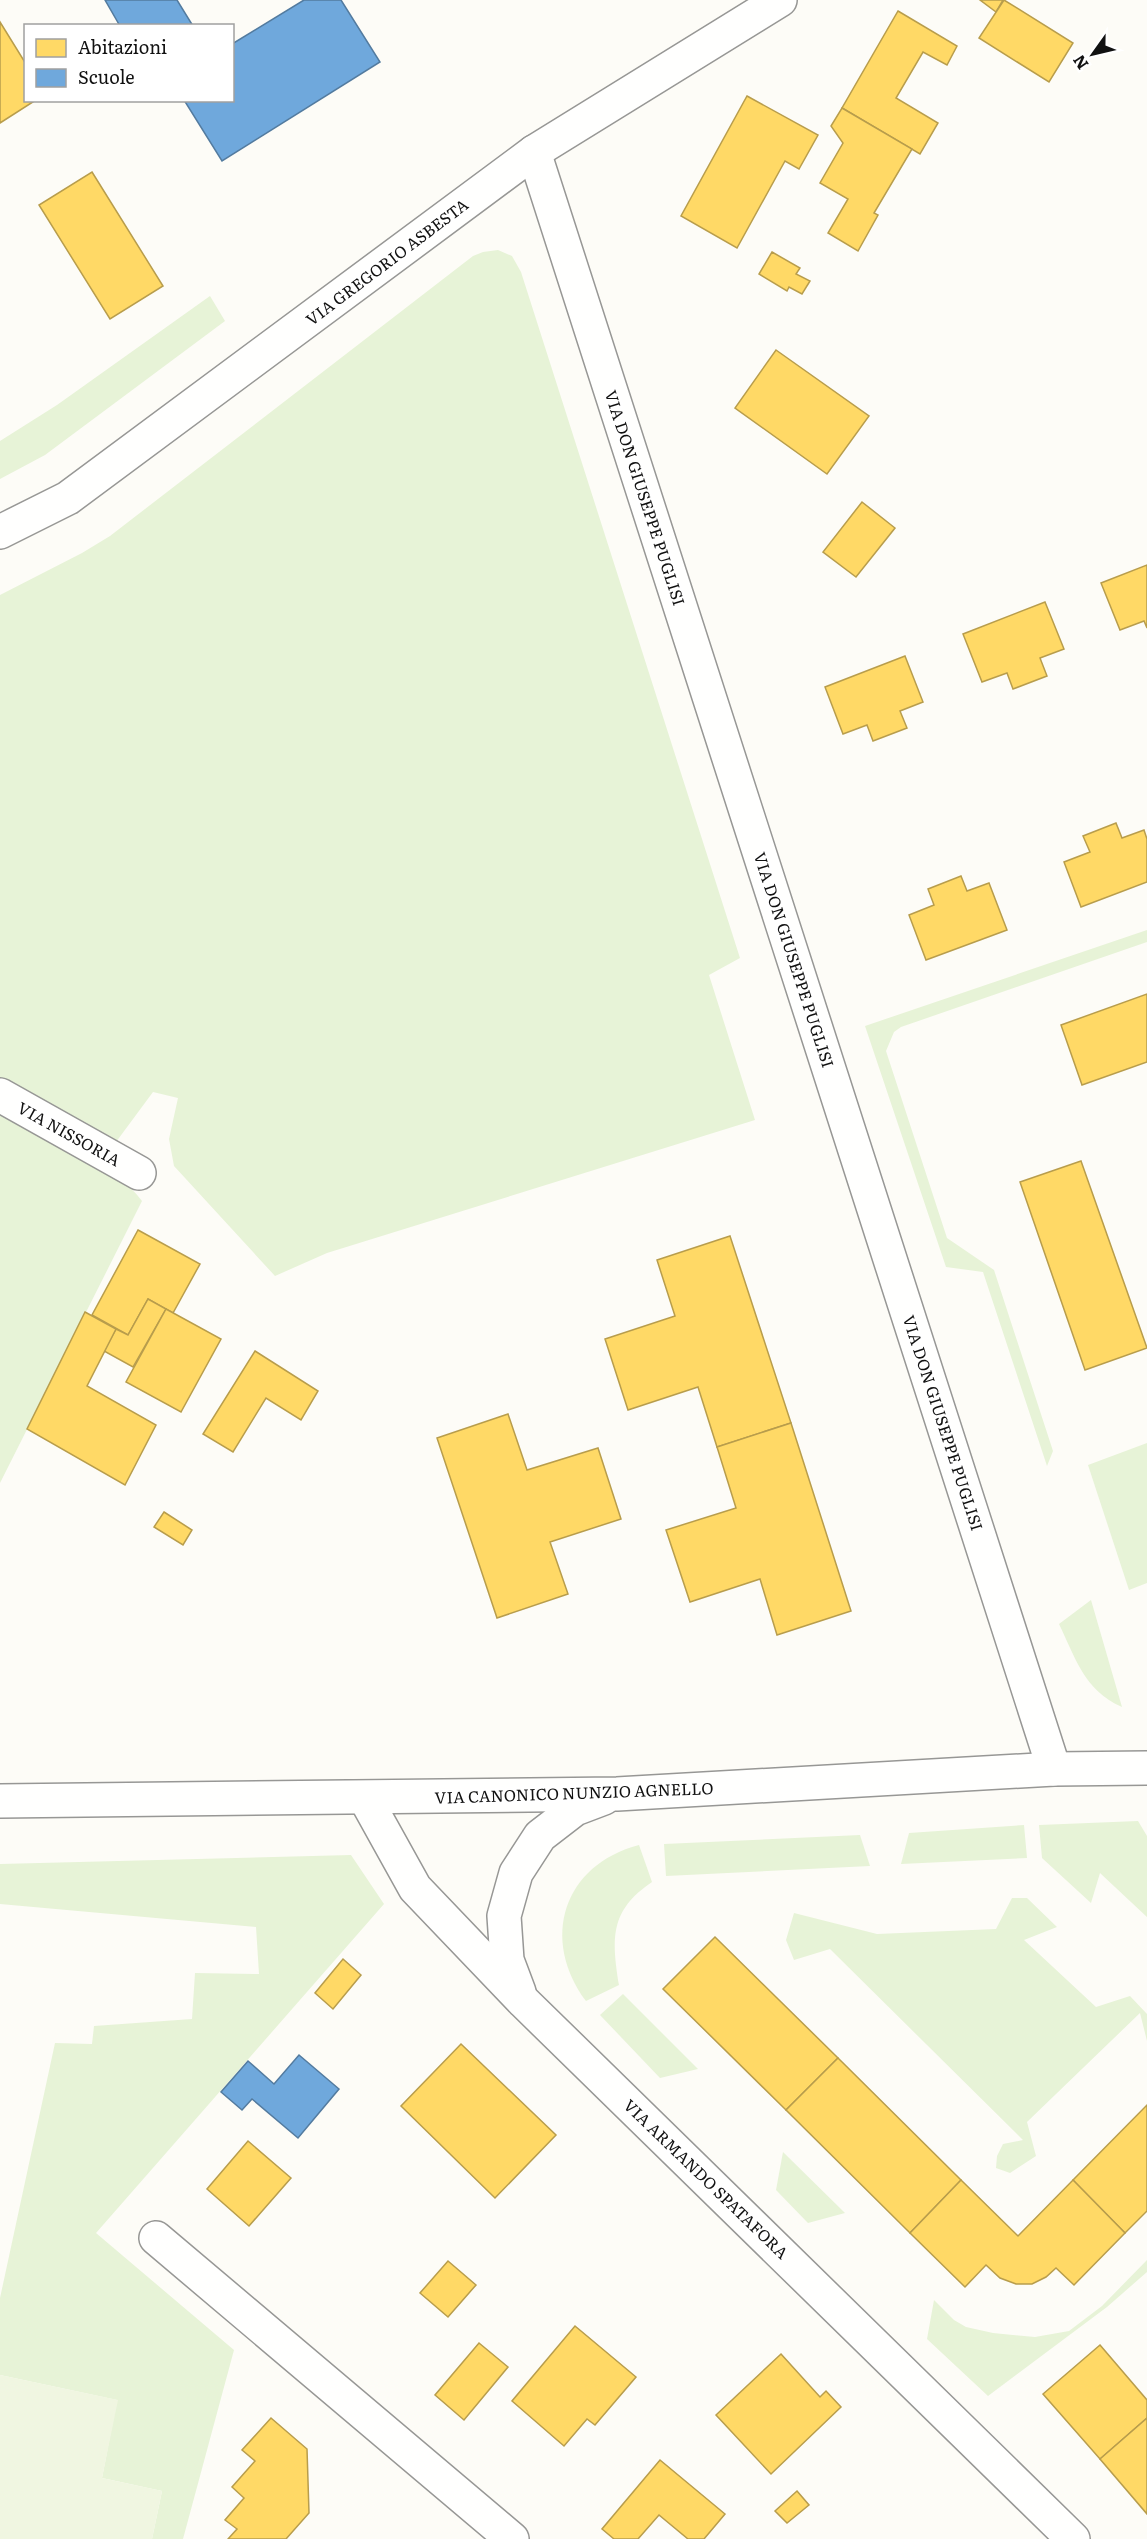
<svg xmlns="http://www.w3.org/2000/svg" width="1147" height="2539" font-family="Literata,serif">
<rect width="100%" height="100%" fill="#fdfcf7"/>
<!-- green -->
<g fill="#e7f3d7">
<path d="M 498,250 L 512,256 L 521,272 L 740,958 L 709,975 L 755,1120 L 327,1253 L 275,1276 L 174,1166 L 169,1139 L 178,1098 L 153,1092 L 116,1142 L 0,1078 L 0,595 L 82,553 L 110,536 L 473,256 L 483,252 Z"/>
<path d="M 210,296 L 225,321 L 45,455 L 0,479 L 0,441 L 57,405 Z"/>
<path d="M 1147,930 L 1147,942 L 901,1027 L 894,1032 L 886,1051 L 947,1238 L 994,1270 L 1053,1451 L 1047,1466 L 983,1272 L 946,1267 L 865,1026 Z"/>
<path d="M 0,1110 C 37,1131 120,1168 142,1201 L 0,1483 Z"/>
<path d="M 1147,1443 L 1147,1583 L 1129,1590 L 1088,1465 Z"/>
<path d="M 1091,1600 L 1122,1707 C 1084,1690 1076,1659 1059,1624 Z"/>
<path d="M 1138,1821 L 1147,1836 L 1147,1917 L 1100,1873 L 1091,1903 L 1042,1858 L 1039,1825 Z"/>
<path d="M 1024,1825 L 1027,1858 L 901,1864 L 909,1833 Z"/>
<path d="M 860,1835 L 870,1866 L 666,1876 L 664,1844 Z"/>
<path d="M 639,1845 L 652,1882 C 609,1911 612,1939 619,1985 L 586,2001 C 540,1939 563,1865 639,1845 Z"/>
<path d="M 351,1855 L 384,1904 L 96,2233 L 234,2350 L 183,2539 L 152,2539 L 162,2491 L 102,2478 L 117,2400 L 0,2375 L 0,2298 L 55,2043 L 92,2044 L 94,2026 L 192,2019 L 195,1973 L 259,1974 L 256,1927 L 0,1904 L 0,1864 Z"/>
<path d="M 1012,1898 L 1027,1898 L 1057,1927 L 1024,1940 L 1096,2007 L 1130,1996 L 1147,2014 L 1147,2041 L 1140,2013 L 1027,2122 L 1036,2156 L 1010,2173 L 996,2168 L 997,2156 L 1003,2144 L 1023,2140 L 830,1949 L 794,1960 L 786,1940 L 794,1913 L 877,1934 L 996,1929 Z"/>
<path d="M 623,1994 L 698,2069 L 660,2078 L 600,2015 Z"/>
<path d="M 783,2152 L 845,2213 L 808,2223 L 776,2190 Z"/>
<path d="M 1147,2260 L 1147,2272 L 1107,2307 L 988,2396 L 927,2339 L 934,2300 L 954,2320 L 966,2327 L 993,2333 L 1035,2337 L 1069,2331 L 1102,2306 Z"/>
</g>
<!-- pitch -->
<path fill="#f0f6e1" d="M 0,2375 L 118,2400 L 102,2478 L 162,2491 L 152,2539 L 0,2539 Z"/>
<!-- homes -->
<g fill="#ffd966" stroke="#b89d4c" stroke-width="1.5">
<path d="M 980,0 L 1003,0 L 996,12 Z"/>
<path d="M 1004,0 L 1073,43 L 1049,82 L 979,38 Z"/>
<path d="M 898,11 L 957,46 L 947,65 L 923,52 L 896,98 L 938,123 L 920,154 L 842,108 Z"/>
<path d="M 0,22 L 26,64 L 26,100 L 36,100 L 0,123 Z"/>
<path d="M 747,96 L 818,135 L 799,169 L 785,161 L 737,248 L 681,216 Z"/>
<path d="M 842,108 L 912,149 L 874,213 L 878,215 L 858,251 L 828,233 L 848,199 L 820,183 L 843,143 L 831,126 Z"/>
<path d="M 92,172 L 163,286 L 110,319 L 39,205 Z"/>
<path d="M 772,252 L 800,268 L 796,274 L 810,281 L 802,294 L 789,287 L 787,291 L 759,274 Z"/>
<path d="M 776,350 L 869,416 L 827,474 L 735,408 Z"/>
<path d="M 862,502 L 895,528 L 856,577 L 823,552 Z"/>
<path d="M 1147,565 L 1147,628 L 1144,621 L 1120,630 L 1101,583 Z"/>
<path d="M 1045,602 L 1064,649 L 1040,658 L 1047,676 L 1013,689 L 1007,673 L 982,682 L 963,634 Z"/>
<path d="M 905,656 L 923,702 L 900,711 L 907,728 L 873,741 L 867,725 L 843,734 L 825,687 Z"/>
<path d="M 1116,823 L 1122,838 L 1144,830 L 1147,839 L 1147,882 L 1081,907 L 1064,862 L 1090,852 L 1083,836 Z"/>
<path d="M 961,876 L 967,891 L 989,883 L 1007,930 L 926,960 L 909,915 L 934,905 L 928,889 Z"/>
<path d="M 1147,994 L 1147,1062 L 1082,1085 L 1061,1025 Z"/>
<path d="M 1081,1161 L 1147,1348 L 1085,1370 L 1020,1182 Z"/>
<path d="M 138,1230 L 200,1264 L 173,1313 L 148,1299 L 128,1335 L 92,1315 Z"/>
<path d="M 730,1236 L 791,1423 L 717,1447 L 698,1387 L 628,1410 L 605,1339 L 675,1316 L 657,1260 Z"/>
<path d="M 148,1299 L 166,1309 L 133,1367 L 104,1351 L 116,1329 L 128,1335 Z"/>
<path d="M 166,1309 L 221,1339 L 181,1412 L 126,1382 Z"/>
<path d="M 85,1312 L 116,1329 L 87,1386 L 156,1425 L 125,1485 L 27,1429 Z"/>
<path d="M 255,1351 L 318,1391 L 301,1420 L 266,1398 L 233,1452 L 203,1434 Z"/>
<path d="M 508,1414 L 527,1470 L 598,1448 L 621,1519 L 550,1542 L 568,1594 L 497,1618 L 437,1438 Z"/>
<path d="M 791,1423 L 851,1611 L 777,1635 L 760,1579 L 690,1602 L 666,1530 L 736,1508 L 717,1447 Z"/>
<path d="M 164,1512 L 192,1530 L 183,1545 L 154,1527 Z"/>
<path d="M 715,1937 L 838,2058 L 786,2110 L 663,1989 Z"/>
<path d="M 343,1959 L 361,1975 L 333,2009 L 315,1993 Z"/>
<path d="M 461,2044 L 556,2135 L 495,2198 L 401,2106 Z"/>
<path d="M 838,2058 L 961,2180 L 910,2233 L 786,2110 Z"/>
<path d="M 1147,2105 L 1147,2211 L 1125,2233 L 1073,2180 Z"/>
<path d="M 248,2141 L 291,2178 L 249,2226 L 207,2189 Z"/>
<path d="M 961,2180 L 1018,2236 L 1073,2180 L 1125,2233 L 1074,2285 L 1056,2268 L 1046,2277 L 1032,2284 L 1016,2284 L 1000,2278 L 986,2265 L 965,2287 L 910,2233 Z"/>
<path d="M 448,2261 L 476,2285 L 448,2317 L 420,2293 Z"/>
<path d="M 575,2326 L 636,2377 L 595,2425 L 587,2419 L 564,2446 L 512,2401 Z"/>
<path d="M 479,2343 L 508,2367 L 464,2420 L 435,2395 Z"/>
<path d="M 1100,2345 L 1147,2400 L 1147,2418 L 1100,2459 L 1043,2394 Z"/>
<path d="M 781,2354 L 820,2397 L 826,2391 L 841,2407 L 771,2474 L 716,2415 Z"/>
<path d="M 271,2418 L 307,2449 L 309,2513 L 286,2539 L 228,2539 L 237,2529 L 225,2520 L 244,2498 L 232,2487 L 255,2461 L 242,2450 Z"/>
<path d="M 1147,2418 L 1147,2514 L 1100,2459 Z"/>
<path d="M 660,2460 L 725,2514 L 704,2539 L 688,2539 L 659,2515 L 638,2539 L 614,2539 L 602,2529 Z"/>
<path d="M 797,2491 L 809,2505 L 787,2523 L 775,2511 Z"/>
</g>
<!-- schools -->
<g fill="#6fa8dc" stroke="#537b9f" stroke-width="1.5">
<path d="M 105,0 L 177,0 L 193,26 L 120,26 Z"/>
<path d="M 304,0 L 341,0 L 380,62 L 222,161 L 184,100 L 232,100 L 232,44 Z"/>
<path d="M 299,2055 L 339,2089 L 298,2138 L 252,2099 L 242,2110 L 221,2092 L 248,2061 L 274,2084 Z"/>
</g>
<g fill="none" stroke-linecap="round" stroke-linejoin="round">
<defs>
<g id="street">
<path d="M 534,152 L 1054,1769"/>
<path d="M 0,532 L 68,498 L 534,152 L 780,0"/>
<path d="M 0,1095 L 139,1173"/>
<path d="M 365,1798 L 415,1888 L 524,2002 L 1073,2539"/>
<path d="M 0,1801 L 617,1794 L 1054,1769 L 1147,1768"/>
<path d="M 519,1992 L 507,1960 L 504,1916 L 516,1873 L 540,1836 L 575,1809 L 604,1798"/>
<path d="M 156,2238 L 512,2539"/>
</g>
</defs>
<!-- street casing -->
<use href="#street" stroke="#979795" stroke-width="36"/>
<!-- street -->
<use href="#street" stroke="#fffffe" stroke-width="33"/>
</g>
<g text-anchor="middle" stroke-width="6" stroke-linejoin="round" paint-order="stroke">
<!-- street labels -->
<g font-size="16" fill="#111" stroke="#fff">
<text transform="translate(387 262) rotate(-37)" y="6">VIA GREGORIO ASBESTA</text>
<text transform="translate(645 498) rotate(72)" y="6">VIA DON GIUSEPPE PUGLISI</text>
<text transform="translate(794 960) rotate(72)" y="6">VIA DON GIUSEPPE PUGLISI</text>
<text transform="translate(69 1134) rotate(29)" y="6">VIA NISSORIA</text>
<text transform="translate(943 1423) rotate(72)" y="6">VIA DON GIUSEPPE PUGLISI</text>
<text transform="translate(574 1793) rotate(-2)" y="6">VIA CANONICO NUNZIO AGNELLO</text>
<text transform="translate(706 2179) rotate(44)" y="6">VIA ARMANDO SPATAFORA</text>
</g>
</g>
<!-- legend -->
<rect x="24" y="24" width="210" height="78" fill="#ffffff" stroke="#a0a0a0" stroke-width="1.5"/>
<rect x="36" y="39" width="30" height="18" fill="#ffd966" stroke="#a0a0a0" stroke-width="1.5"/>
<text x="78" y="54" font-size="18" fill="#111111">Abitazioni</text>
<rect x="36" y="69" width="30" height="18" fill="#6fa8dc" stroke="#a0a0a0" stroke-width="1.5"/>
<text x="78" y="84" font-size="18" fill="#111111">Scuole</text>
<!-- north arrow -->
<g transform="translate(1093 54) rotate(236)" stroke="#ffffff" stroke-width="4.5" paint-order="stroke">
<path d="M0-4.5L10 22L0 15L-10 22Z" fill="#111111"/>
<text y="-9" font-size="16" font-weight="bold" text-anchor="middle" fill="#111111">N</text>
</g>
</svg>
